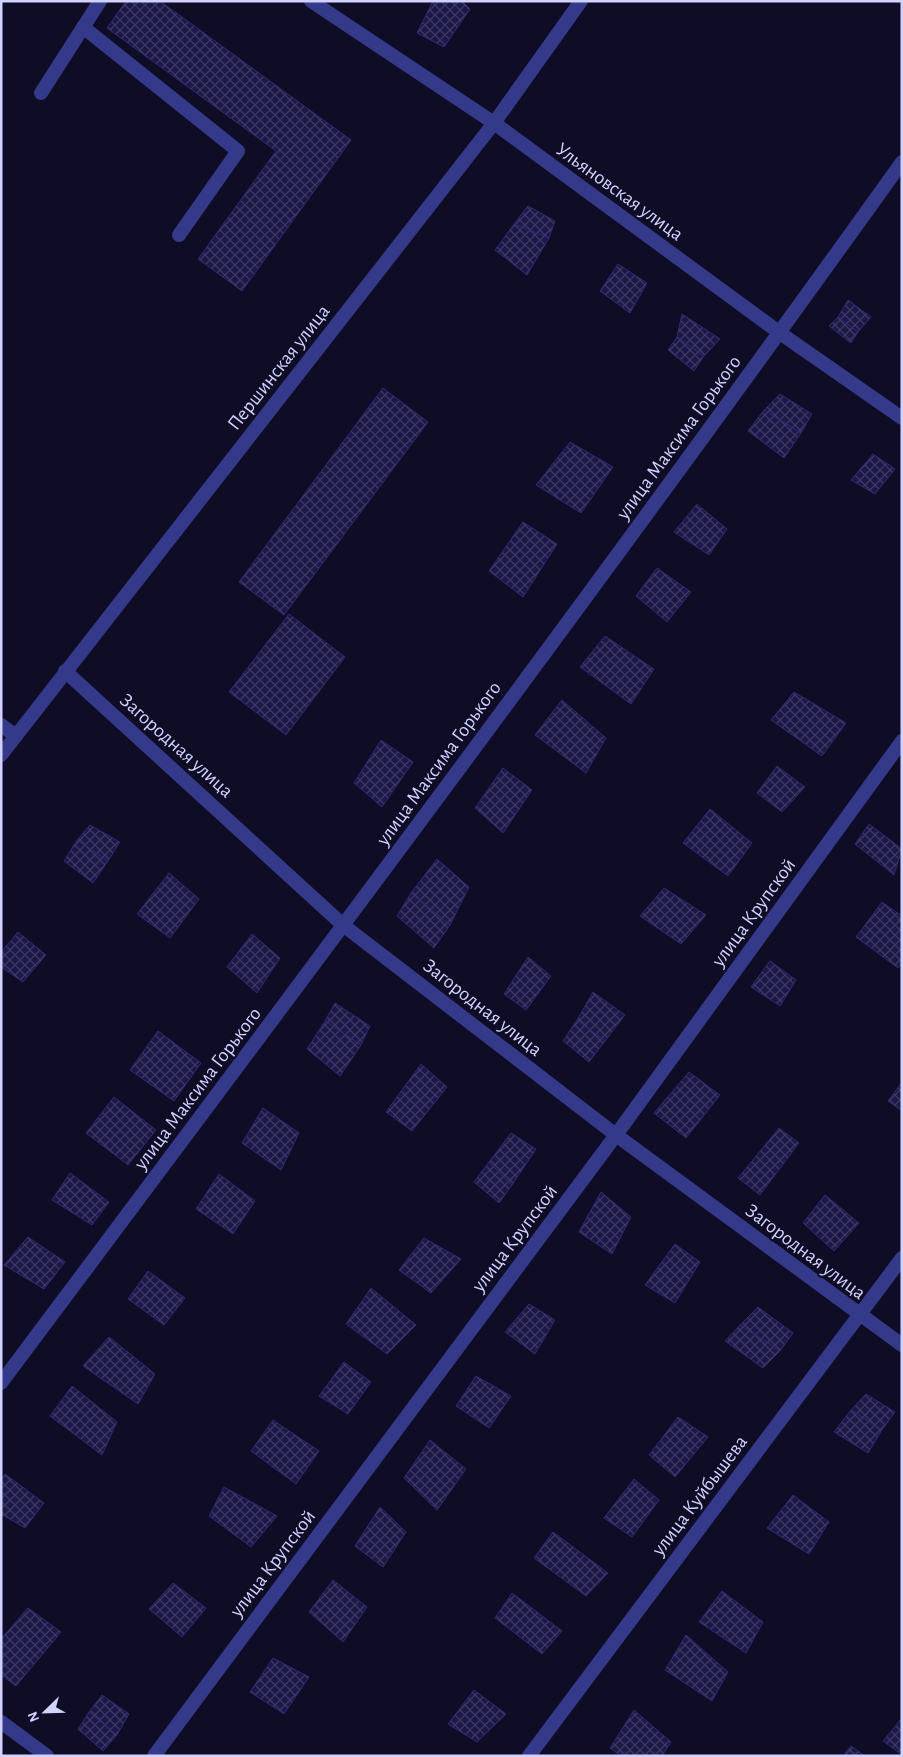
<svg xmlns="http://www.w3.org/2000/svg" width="903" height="1757" font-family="'Alegreya Sans',sans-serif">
<defs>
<pattern id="building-cross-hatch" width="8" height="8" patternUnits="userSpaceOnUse" patternTransform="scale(1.25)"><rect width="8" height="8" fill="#1c1848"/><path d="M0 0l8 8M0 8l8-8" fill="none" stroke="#3c3963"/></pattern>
</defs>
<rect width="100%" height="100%" fill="#0f0d26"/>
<!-- building -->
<g fill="url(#building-cross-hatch)" stroke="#2f2876">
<path d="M 126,1 L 160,1 L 351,140 L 242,291 L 198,259 L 276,151 L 107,28 Z"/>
<path d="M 433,1 L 462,1 L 470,9 L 444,47 L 417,33 Z"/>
<path d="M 528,206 L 555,221 L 549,238 L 514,224 Z"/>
<path d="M 514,224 L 549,238 L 527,275 L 495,250 Z"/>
<path d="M 618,264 L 647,283 L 630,313 L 600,291 Z"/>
<path d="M 848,300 L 871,317 L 858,332 L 838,317 Z"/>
<path d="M 682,314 L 720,339 L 704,356 L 677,337 Z"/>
<path d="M 838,317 L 858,332 L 851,343 L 829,326 Z"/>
<path d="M 677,337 L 704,356 L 694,371 L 668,350 Z"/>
<path d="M 383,388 L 428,422 L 284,615 L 239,582 Z"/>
<path d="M 780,394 L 812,414 L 801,433 L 764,410 Z"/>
<path d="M 764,410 L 801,433 L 784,458 L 748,431 Z"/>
<path d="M 570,442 L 613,467 L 581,513 L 536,485 Z"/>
<path d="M 873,454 L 895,469 L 875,494 L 851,480 Z"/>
<path d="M 697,504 L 727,529 L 709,555 L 674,532 Z"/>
<path d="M 523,522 L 557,544 L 523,597 L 489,571 Z"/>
<path d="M 657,568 L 691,592 L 667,622 L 636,596 Z"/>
<path d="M 289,614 L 345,657 L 286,735 L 229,692 Z"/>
<path d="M 605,636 L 654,669 L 631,704 L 580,667 Z"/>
<path d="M 794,692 L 846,723 L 822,756 L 771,720 Z"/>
<path d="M 562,700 L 606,738 L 586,773 L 535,735 Z"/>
<path d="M 381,740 L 413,762 L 382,807 L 354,783 Z"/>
<path d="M 777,766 L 805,787 L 782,812 L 757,793 Z"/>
<path d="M 503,768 L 532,790 L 503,833 L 475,808 Z"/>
<path d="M 710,809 L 752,843 L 728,876 L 683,843 Z"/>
<path d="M 869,824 L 902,849 L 894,875 L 855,844 Z"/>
<path d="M 90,825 L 120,842 L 108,861 L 77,840 Z"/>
<path d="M 77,840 L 108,861 L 93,883 L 64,861 Z"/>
<path d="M 437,859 L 469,887 L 450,925 L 411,893 Z"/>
<path d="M 169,873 L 199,899 L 170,938 L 137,914 Z"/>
<path d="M 664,888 L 706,915 L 681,944 L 640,916 Z"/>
<path d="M 411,893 L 450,925 L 434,948 L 397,916 Z"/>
<path d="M 882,902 L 902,916 L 902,963 L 898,968 L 856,937 Z"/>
<path d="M 18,932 L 46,955 L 23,982 L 1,967 L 1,952 Z"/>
<path d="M 252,934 L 280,958 L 257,993 L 227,967 Z"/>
<path d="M 528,957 L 551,976 L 526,1010 L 504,994 Z"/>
<path d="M 770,961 L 796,980 L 780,1006 L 751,987 Z"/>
<path d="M 593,992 L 625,1015 L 605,1041 L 577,1020 Z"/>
<path d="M 335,1003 L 370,1026 L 361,1045 L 325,1021 Z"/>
<path d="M 577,1020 L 605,1041 L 589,1062 L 563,1041 Z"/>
<path d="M 325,1021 L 361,1045 L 340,1076 L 307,1049 Z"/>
<path d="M 158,1031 L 201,1063 L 174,1101 L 130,1070 Z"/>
<path d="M 421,1064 L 447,1087 L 412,1131 L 386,1112 Z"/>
<path d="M 689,1072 L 720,1095 L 686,1138 L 654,1113 Z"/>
<path d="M 902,1082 L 902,1111 L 888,1101 Z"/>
<path d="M 114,1097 L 156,1130 L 128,1165 L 86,1133 Z"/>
<path d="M 263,1108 L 299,1133 L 281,1170 L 242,1143 Z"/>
<path d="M 779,1128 L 799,1143 L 760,1195 L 738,1178 Z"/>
<path d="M 511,1133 L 536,1149 L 512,1185 L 489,1162 Z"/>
<path d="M 489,1162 L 512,1185 L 499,1203 L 474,1182 Z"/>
<path d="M 70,1173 L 109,1202 L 92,1225 L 52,1200 Z"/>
<path d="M 219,1174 L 255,1201 L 233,1234 L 196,1209 Z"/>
<path d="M 601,1192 L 631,1217 L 612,1254 L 579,1232 Z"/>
<path d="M 825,1195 L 859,1223 L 834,1251 L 803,1223 Z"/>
<path d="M 28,1237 L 65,1262 L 44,1289 L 4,1265 Z"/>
<path d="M 424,1238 L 461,1259 L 431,1293 L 399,1270 Z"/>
<path d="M 675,1244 L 700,1262 L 675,1303 L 645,1285 Z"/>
<path d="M 148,1271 L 185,1298 L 164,1325 L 128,1299 Z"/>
<path d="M 371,1288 L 416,1325 L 387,1354 L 346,1324 Z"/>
<path d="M 529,1304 L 555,1320 L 535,1354 L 505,1332 Z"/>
<path d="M 758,1307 L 793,1333 L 780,1351 L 740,1325 Z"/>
<path d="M 740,1325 L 780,1351 L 763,1368 L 725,1341 Z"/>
<path d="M 109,1337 L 155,1374 L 138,1404 L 83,1366 Z"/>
<path d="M 344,1362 L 371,1382 L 348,1414 L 319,1396 Z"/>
<path d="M 476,1376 L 511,1396 L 489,1428 L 456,1406 Z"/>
<path d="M 72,1386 L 117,1422 L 102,1455 L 50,1416 Z"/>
<path d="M 866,1394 L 895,1412 L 882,1430 L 851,1410 Z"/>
<path d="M 851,1410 L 882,1430 L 868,1453 L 834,1432 Z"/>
<path d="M 678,1417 L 708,1437 L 675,1477 L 649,1455 Z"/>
<path d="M 273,1420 L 319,1451 L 296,1484 L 251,1451 Z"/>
<path d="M 430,1440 L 466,1469 L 437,1510 L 404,1478 Z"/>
<path d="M 5,1474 L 44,1503 L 25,1528 L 1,1514 L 1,1479 Z"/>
<path d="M 634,1479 L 659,1500 L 632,1537 L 604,1518 Z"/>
<path d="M 224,1487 L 277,1516 L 251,1547 L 209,1516 Z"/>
<path d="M 793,1495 L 829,1522 L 809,1554 L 767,1528 Z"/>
<path d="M 380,1507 L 406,1532 L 383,1567 L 355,1546 Z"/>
<path d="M 553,1532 L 608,1573 L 586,1596 L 534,1558 Z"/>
<path d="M 333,1580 L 367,1607 L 343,1642 L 309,1612 Z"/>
<path d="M 173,1583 L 206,1608 L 182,1637 L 149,1609 Z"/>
<path d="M 722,1591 L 763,1622 L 746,1653 L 699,1622 Z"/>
<path d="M 512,1593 L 562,1631 L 542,1654 L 495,1618 Z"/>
<path d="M 28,1608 L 61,1632 L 16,1686 L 1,1675 L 1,1639 Z"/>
<path d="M 686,1635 L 728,1672 L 712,1701 L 665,1670 Z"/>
<path d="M 273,1658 L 309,1677 L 284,1714 L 250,1692 Z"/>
<path d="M 474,1690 L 506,1714 L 477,1742 L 448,1724 Z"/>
<path d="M 102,1695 L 129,1714 L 117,1735 L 89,1712 Z"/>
<path d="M 634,1710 L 671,1742 L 662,1756 L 621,1756 L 610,1748 Z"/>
<path d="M 89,1712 L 117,1735 L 103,1751 L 78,1729 Z"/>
<path d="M 902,1718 L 902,1755 L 883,1741 Z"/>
<path d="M 851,1746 L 865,1756 L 843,1756 Z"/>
</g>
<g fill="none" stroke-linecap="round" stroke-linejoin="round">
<!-- service -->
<g stroke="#343a89" stroke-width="14">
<path d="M 83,27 L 238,151 L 179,235"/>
<path d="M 41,93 L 100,1"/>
<path d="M 1,725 L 16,736"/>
</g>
<!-- minor -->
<g stroke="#343a89" stroke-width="14">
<path d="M 311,1 L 494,123 L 780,333 L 902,418"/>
<path d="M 65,671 L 343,925 L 616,1135 L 902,1345"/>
<path d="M 1,1383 C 304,978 608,573 902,162"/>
<path d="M 1,1722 L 47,1756"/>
<path d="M 154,1756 L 616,1135 L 902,741"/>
<path d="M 529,1756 L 902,1258"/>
</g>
<!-- tertiary -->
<path stroke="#343a89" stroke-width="14" d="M 1,755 L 494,123 L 581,1"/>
</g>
<g text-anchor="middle" stroke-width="4.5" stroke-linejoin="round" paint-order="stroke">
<!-- street labels -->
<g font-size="20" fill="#d2d2ff" stroke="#0f0d26">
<text transform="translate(620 191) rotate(36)" y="7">Ульяновская улица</text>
<text transform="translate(278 367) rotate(-52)" y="7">Першинская улица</text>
<text transform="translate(678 437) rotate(-54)" y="7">улица Максима Горького</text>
<text transform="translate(177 745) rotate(42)" y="7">Загородная улица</text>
<text transform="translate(438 763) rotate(-54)" y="7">улица Максима Горького</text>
<text transform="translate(753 912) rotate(-54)" y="7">улица Крупской</text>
<text transform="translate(483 1007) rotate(38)" y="7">Загородная улица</text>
<text transform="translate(197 1088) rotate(-53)" y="7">улица Максима Горького</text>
<text transform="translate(514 1238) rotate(-53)" y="7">улица Крупской</text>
<text transform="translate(806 1251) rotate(37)" y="7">Загородная улица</text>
<text transform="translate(699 1495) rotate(-53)" y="7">улица Куйбышева</text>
<text transform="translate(272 1563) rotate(-53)" y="7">улица Крупской</text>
</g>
</g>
<!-- border -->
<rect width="903" height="1757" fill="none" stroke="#d2d2ff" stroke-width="5"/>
<!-- north arrow -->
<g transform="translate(45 1712) rotate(247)" stroke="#0f0d26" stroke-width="4" paint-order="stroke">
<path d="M0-4L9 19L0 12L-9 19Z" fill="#d2d2ff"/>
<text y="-8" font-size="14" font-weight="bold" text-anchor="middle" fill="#d2d2ff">N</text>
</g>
</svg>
